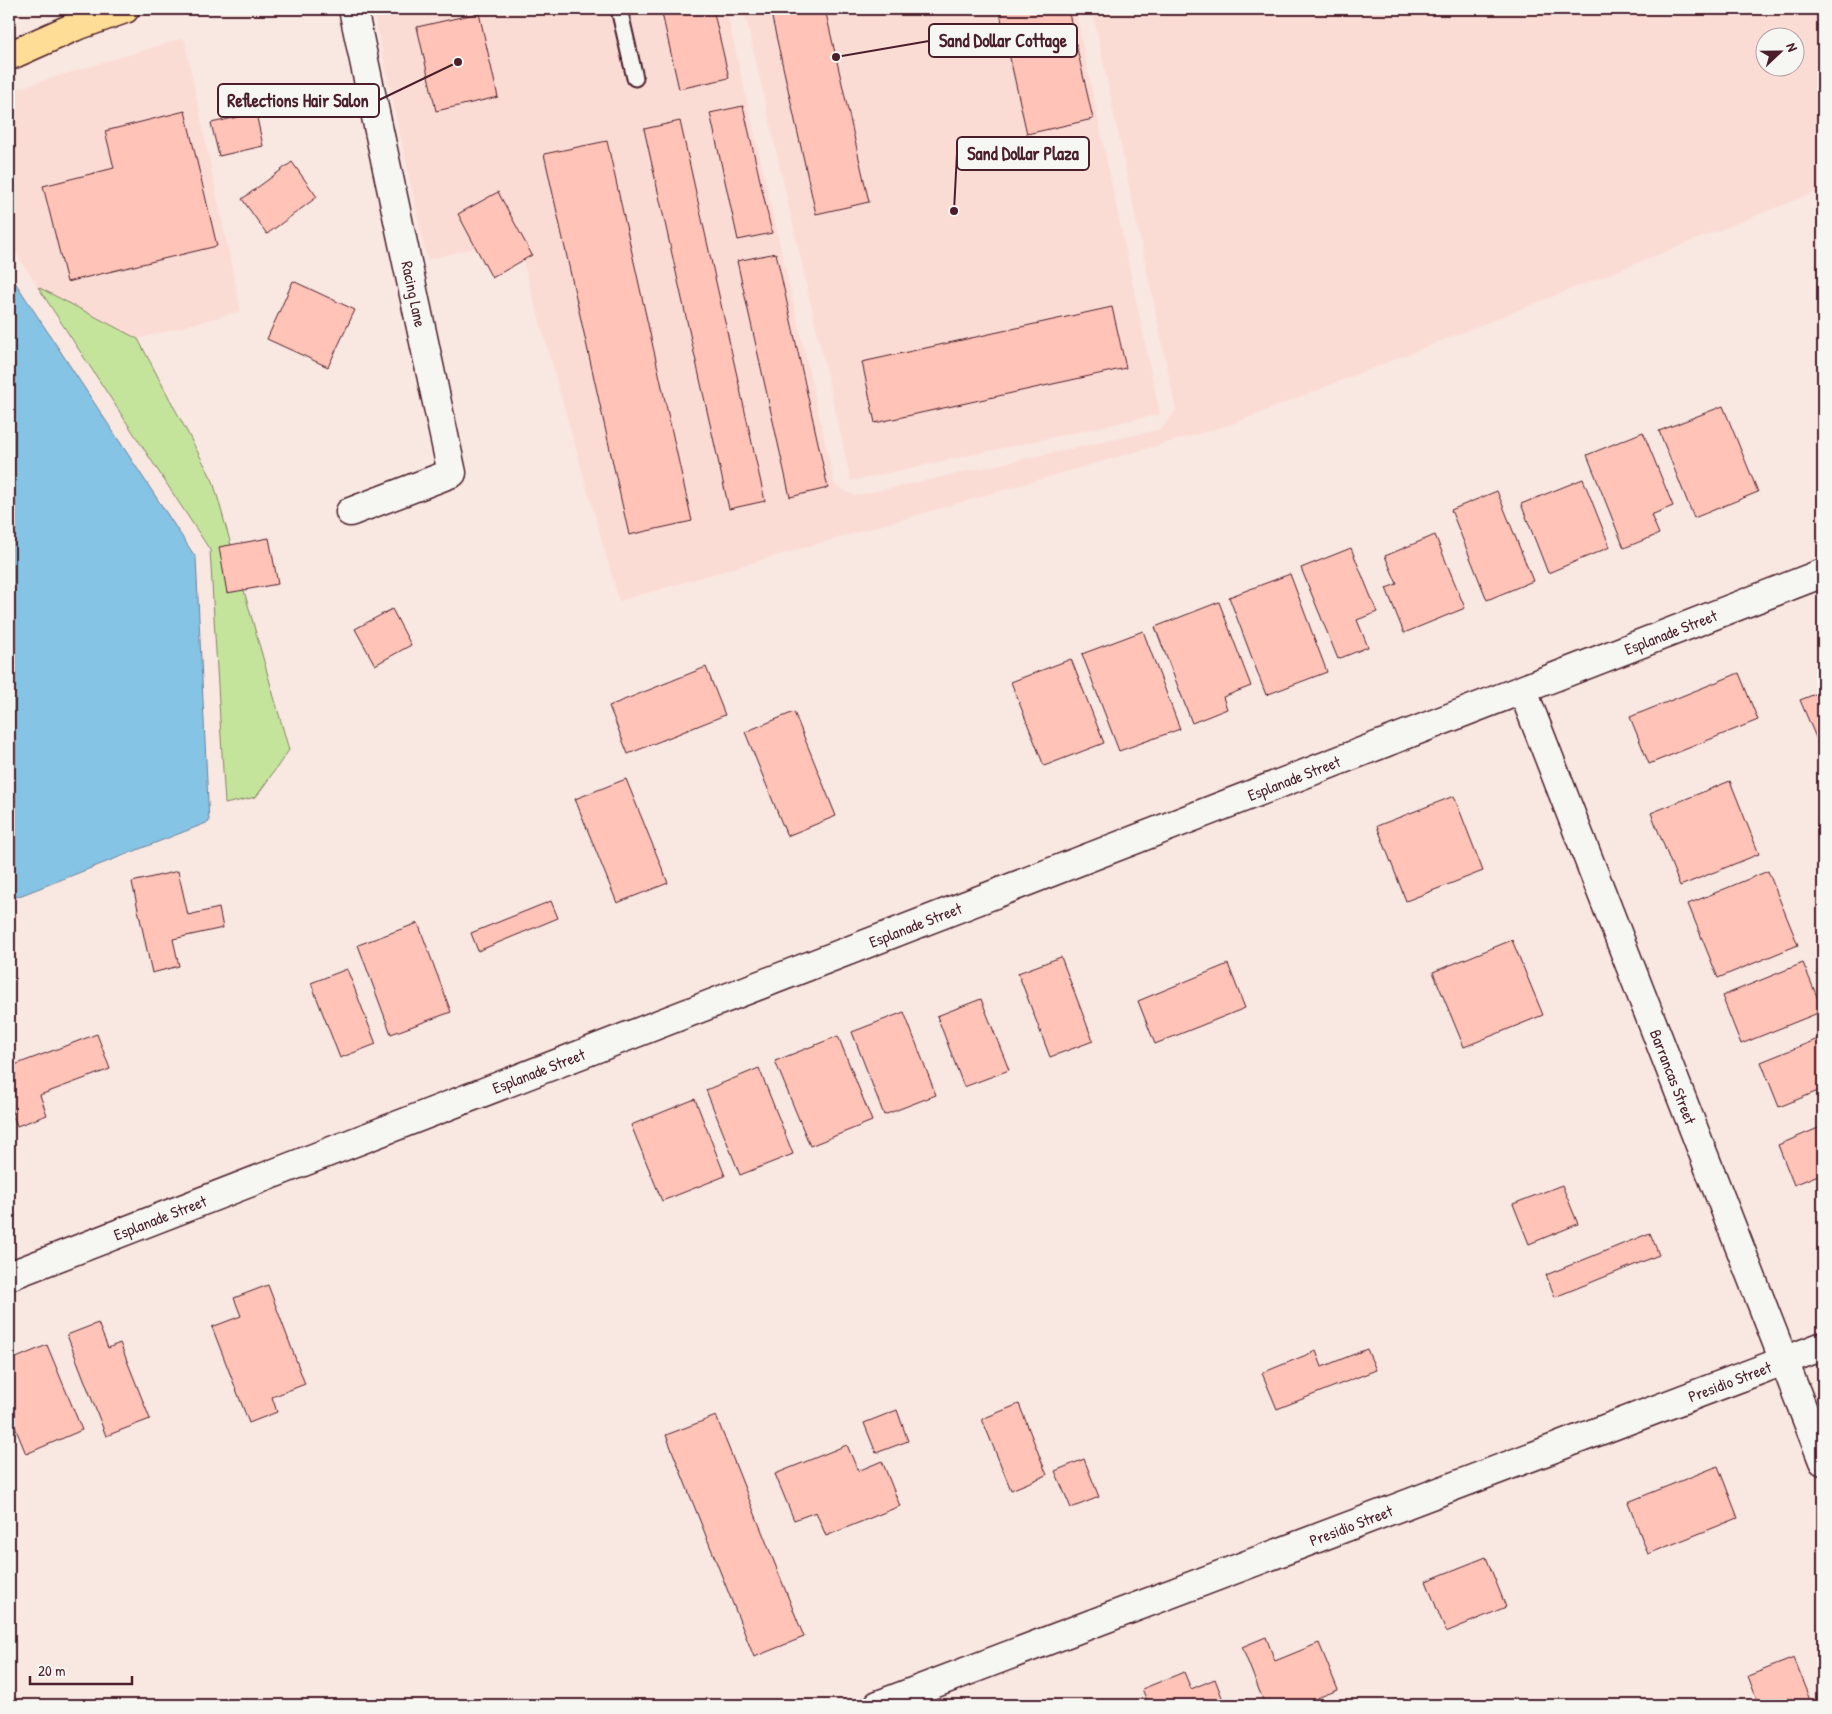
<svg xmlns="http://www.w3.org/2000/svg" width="1832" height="1714" font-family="'Patrick Hand',sans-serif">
<rect width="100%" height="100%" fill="#f9e7e1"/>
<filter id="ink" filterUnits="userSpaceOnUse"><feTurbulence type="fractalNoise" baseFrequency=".02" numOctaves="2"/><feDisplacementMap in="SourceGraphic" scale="10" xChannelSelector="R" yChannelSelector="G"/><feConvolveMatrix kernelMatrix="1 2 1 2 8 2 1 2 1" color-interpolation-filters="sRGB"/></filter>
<g filter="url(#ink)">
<!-- built -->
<g fill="#fbdcd5" fill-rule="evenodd">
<path d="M 373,9 L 726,9 L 835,485 L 854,496 L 1162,429 L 1176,410 L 1092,9 L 1823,9 L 1823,189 L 1232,424 L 619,601 L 516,237 L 427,260 ZM 1764,38 L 1794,38 L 1794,68 L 1764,68 Z"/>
<path d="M 744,9 L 1075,9 L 1160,414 L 851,481 Z"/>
<path d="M 184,38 L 241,311 L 138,339 L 38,287 L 9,242 L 9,91 Z"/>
</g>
<!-- green -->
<path fill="#c4e49c" stroke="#878264" d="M 38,287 L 138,339 L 213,481 L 289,750 L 256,797 L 225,804 L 210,550 Z"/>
<!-- water -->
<path fill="#85c4e5" stroke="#6d829b" d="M 9,273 L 196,558 L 209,822 L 9,900 Z"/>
<!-- building -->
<g fill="#ffc3b8" stroke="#4a1f2b">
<path d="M 661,9 L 713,9 L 729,78 L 679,89 Z"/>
<path d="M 770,9 L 825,9 L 869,202 L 816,214 Z"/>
<path d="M 999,9 L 1068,9 L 1093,119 L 1027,134 Z"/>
<path d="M 479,13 L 498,97 L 436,111 L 417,27 Z"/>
<path d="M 743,106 L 772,233 L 738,240 L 710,113 Z"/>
<path d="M 185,111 L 217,246 L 67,282 L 43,186 L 114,168 L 105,131 Z"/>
<path d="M 256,113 L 263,146 L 219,156 L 211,123 Z"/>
<path d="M 680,121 L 765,501 L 729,509 L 644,129 Z"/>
<path d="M 607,141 L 692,521 L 629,535 L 544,154 Z"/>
<path d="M 292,162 L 317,197 L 267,234 L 242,199 Z"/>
<path d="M 498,192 L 532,255 L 492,278 L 458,214 Z"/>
<path d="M 776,253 L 828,488 L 790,497 L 737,261 Z"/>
<path d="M 293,281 L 355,310 L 328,367 L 267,339 Z"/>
<path d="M 1112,307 L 1126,368 L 875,423 L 862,362 Z"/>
<path d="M 1723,406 L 1758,492 L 1694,518 L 1659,431 Z"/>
<path d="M 1643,432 L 1673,506 L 1651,515 L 1659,534 L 1624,548 L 1587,455 Z"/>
<path d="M 1583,479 L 1610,547 L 1548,573 L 1521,504 Z"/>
<path d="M 1497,491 L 1533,581 L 1487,600 L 1451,510 Z"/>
<path d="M 1435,535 L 1465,608 L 1404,633 L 1386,588 L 1397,584 L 1385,556 Z"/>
<path d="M 269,538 L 278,584 L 227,593 L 219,547 Z"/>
<path d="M 1351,548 L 1377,612 L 1357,620 L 1368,647 L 1338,659 L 1301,568 Z"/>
<path d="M 1290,574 L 1327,672 L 1266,695 L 1229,597 Z"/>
<path d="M 1219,602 L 1251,686 L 1223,697 L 1227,709 L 1192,723 L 1155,627 Z"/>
<path d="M 392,609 L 411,645 L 375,665 L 355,629 Z"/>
<path d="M 1143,631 L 1180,729 L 1119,751 L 1082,654 Z"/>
<path d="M 1071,659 L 1104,743 L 1044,766 L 1011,682 Z"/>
<path d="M 706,667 L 725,715 L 628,754 L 609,706 Z"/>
<path d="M 1739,673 L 1758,720 L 1649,764 L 1630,717 Z"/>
<path d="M 1823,691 L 1823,746 L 1820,747 L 1800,700 Z"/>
<path d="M 794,712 L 836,816 L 787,836 L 745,732 Z"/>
<path d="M 626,779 L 668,883 L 617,903 L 575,799 Z"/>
<path d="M 1730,781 L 1759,854 L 1680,886 L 1651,813 Z"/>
<path d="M 1454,796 L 1483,871 L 1406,901 L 1377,826 Z"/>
<path d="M 178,871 L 188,915 L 219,908 L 223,928 L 173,939 L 179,966 L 152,973 L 132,882 Z"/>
<path d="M 1768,871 L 1798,945 L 1718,978 L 1688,904 Z"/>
<path d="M 551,901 L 558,918 L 478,951 L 471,933 Z"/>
<path d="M 418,923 L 451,1012 L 391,1034 L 358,945 Z"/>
<path d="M 1512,940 L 1543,1015 L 1464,1047 L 1433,972 Z"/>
<path d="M 1061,957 L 1093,1041 L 1050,1057 L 1018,973 Z"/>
<path d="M 1803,963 L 1823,1011 L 1741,1044 L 1722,996 Z"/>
<path d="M 1228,964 L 1245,1008 L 1155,1044 L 1138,1001 Z"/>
<path d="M 347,969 L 376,1044 L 340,1058 L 311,983 Z"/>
<path d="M 981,999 L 1009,1070 L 964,1087 L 937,1016 Z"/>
<path d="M 904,1012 L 936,1095 L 884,1115 L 852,1032 Z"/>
<path d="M 97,1034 L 110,1069 L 40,1095 L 47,1115 L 17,1126 L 9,1103 L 9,1067 Z"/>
<path d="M 838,1036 L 872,1121 L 810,1146 L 775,1061 Z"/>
<path d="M 1823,1037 L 1823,1089 L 1779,1107 L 1761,1062 Z"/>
<path d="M 759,1068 L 793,1154 L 740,1175 L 706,1090 Z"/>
<path d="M 695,1099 L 725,1176 L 662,1201 L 631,1125 Z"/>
<path d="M 1823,1126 L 1823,1173 L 1794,1185 L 1778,1145 Z"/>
<path d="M 1562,1185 L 1578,1224 L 1529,1244 L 1513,1204 Z"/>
<path d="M 1650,1233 L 1659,1255 L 1555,1297 L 1546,1275 Z"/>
<path d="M 268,1285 L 305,1384 L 272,1397 L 277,1412 L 249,1423 L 212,1327 L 241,1316 L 234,1298 Z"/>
<path d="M 98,1323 L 108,1348 L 120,1343 L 150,1419 L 106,1436 L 67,1335 Z"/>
<path d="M 47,1345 L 82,1430 L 26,1454 L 9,1412 L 9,1361 Z"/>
<path d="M 1367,1349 L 1376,1370 L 1277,1409 L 1262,1373 L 1316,1351 L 1322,1367 Z"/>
<path d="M 1019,1404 L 1047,1475 L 1011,1490 L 982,1419 Z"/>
<path d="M 897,1410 L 908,1441 L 876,1453 L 864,1423 Z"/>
<path d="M 716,1416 L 804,1637 L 754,1657 L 666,1435 Z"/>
<path d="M 847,1445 L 858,1471 L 882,1461 L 900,1506 L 826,1536 L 816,1512 L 794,1520 L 775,1474 Z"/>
<path d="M 1084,1459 L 1099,1497 L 1071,1508 L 1055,1471 Z"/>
<path d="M 1718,1466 L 1738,1518 L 1648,1554 L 1628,1502 Z"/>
<path d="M 1486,1557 L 1506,1607 L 1446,1632 L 1426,1581 Z"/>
<path d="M 1266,1637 L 1275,1661 L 1319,1643 L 1338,1690 L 1299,1705 L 1265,1705 L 1242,1647 Z"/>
<path d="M 1794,1658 L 1813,1705 L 1759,1705 L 1748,1676 Z"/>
<path d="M 1184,1672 L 1191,1689 L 1215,1679 L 1225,1705 L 1149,1705 L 1142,1689 Z"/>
</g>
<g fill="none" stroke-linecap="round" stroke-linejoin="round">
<defs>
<path id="lane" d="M 619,9 L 635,78"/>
<g id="street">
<path d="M 350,512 L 452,473 L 353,9"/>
<path id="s1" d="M 1523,691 L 1823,1461"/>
<path id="s2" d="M 9,1276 L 1823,573"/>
<path id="s3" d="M 878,1705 L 1823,1346"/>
</g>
<path id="highway" d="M 9,56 L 74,27 L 125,9"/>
</defs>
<!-- lane casing -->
<use href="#lane" stroke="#4a1f2b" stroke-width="19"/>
<!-- street casing -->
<use href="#street" stroke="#4a1f2b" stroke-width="31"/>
<!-- highway casing -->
<use href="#highway" stroke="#4a1f2b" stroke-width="31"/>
<!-- lane -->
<use href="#lane" stroke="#f6f6f2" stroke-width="15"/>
<!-- street -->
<use href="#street" stroke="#f6f6f2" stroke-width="28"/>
<!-- highway -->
<use href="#highway" stroke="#fedd96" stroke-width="28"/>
</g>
</g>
<g text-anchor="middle" stroke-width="4.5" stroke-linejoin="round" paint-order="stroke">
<!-- street labels -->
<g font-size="16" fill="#4a1f2b" stroke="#f6f6f2">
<text transform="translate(414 294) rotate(78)" y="6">Racing Lane</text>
<text dy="6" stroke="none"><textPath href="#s2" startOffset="1782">Esplanade Street</textPath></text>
<text dy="6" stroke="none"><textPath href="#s2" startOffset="1378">Esplanade Street</textPath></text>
<text dy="6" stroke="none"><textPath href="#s2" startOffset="972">Esplanade Street</textPath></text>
<text dy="6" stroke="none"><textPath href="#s2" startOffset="568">Esplanade Street</textPath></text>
<text dy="6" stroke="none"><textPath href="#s1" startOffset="414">Barrancas Street</textPath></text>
<text dy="6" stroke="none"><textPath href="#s2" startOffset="162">Esplanade Street</textPath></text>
<text dy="6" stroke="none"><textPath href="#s3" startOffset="911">Presidio Street</textPath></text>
<text dy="6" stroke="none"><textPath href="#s3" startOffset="506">Presidio Street</textPath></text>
</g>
</g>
<!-- callouts -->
<path fill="none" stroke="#4a1f2b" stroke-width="2" d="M836 57L929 41M458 62L379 100M954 211L957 153"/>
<g fill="#4a1f2b" stroke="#f6f6f2" stroke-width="2">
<circle cx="836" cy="57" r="5"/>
<circle cx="458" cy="62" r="5"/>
<circle cx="954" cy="211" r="5"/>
</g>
<g fill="#f6f6f2" stroke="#4a1f2b" stroke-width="2">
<rect x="929" y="24" width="148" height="33" rx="5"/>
<rect x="218" y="84" width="161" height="33" rx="5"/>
<rect x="957" y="137" width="132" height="33" rx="5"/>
</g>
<g font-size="18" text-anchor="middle" font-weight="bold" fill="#4a1f2b">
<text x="1003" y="47">Sand Dollar Cottage</text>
<text x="298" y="107">Reflections Hair Salon</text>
<text x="1023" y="160">Sand Dollar Plaza</text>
</g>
<!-- margin -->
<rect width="1832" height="1714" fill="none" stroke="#f6f6f2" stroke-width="30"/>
<rect x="15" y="15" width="1802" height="1684" fill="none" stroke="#4a1f2b" stroke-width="2" filter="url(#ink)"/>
<!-- north arrow -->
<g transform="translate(1780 52) rotate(68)"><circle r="24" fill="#f6f6f2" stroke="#b1a0a2"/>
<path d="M0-4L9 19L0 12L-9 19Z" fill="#4a1f2b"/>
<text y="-8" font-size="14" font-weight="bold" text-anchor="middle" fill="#4a1f2b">N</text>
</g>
<!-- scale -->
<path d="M30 1676v8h102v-8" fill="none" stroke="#4a1f2b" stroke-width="2.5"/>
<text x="38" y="1676" font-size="15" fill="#4a1f2b" stroke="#f6f6f2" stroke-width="4" paint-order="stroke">20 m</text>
</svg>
